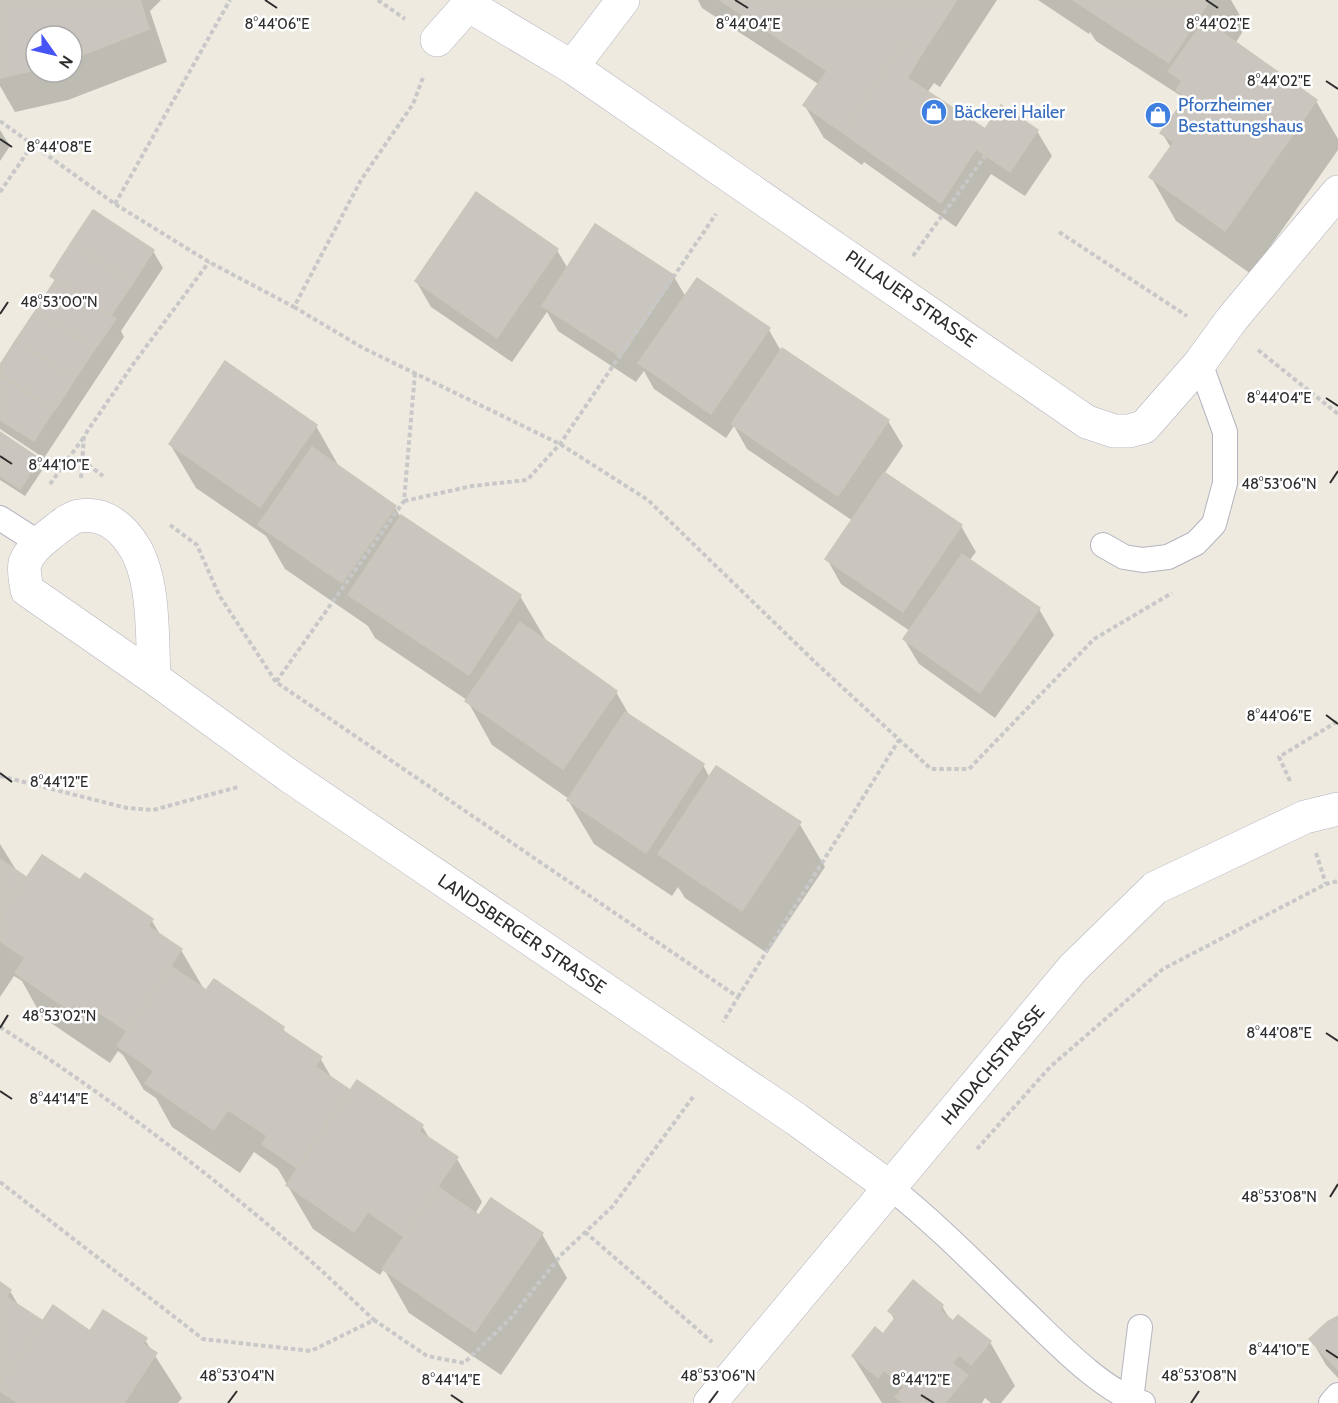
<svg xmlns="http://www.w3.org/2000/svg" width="1338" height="1403" font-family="Cabin,sans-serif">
<rect width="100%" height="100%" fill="#eeeae0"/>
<!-- shadow -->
<g fill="#0003" fill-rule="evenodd">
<path d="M 0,0 L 161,0 L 150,11 L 167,62 L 68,100 L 15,112 L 0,86 ZM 36,36 L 72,36 L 72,72 L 36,72 Z"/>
<path d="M 698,0 L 997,0 L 940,87 L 934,83 L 927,93 L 986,132 L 1037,131 L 1052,156 L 1025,196 L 991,174 L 956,227 L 864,162 L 862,165 L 824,138 L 805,106 L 820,85 L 702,8 Z"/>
<path d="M 1038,0 L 1231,0 L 1246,26 L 1235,44 L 1316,101 L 1338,139 L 1338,150 L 1251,274 L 1176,221 L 1151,177 L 1171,148 L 1162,133 L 1184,103 L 1181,96 L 1096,41 L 1090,32 L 1089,34 Z"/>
<path d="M 0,130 L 10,146 L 0,161 Z"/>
<path d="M 557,250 L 568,269 L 674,277 L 686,297 L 769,330 L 781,351 L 888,421 L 903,446 L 884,474 L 961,526 L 976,552 L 969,561 L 1039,609 L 1054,635 L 995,718 L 919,664 L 904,639 L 910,631 L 841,584 L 827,559 L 853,521 L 747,449 L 734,426 L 726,438 L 654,389 L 644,371 L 636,382 L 558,331 L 547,312 L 512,362 L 431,307 L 416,281 Z"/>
<path d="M 153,251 L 163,268 L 121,331 L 124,337 L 44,458 L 0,429 L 0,366 L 56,283 L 52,276 Z"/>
<path d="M 316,426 L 341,470 L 395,508 L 400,516 L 520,596 L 546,640 L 545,642 L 616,692 L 631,718 L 703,765 L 710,778 L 799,823 L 825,867 L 767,953 L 685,898 L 678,887 L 672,896 L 594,844 L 568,800 L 569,799 L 492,745 L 467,700 L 375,638 L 368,626 L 285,569 L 266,536 L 196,488 L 170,444 Z"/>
<path d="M 0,434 L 39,460 L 43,469 L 25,496 L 0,480 Z"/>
<path d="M 0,844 L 18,873 L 27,879 L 80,882 L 152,921 L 161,936 L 181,950 L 205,991 L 283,1028 L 287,1036 L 320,1058 L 333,1080 L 350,1092 L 422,1126 L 431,1141 L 457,1159 L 482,1202 L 475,1214 L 480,1217 L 542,1234 L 567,1278 L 501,1375 L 409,1313 L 384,1269 L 380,1275 L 313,1229 L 278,1169 L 254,1152 L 240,1173 L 172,1127 L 156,1098 L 144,1090 L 123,1055 L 118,1051 L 110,1063 L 42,1017 L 22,981 L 14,976 L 0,997 Z"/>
<path d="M 0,1284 L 10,1291 L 20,1308 L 43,1323 L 91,1333 L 145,1340 L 182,1398 L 178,1403 L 0,1403 Z"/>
<path d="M 942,1306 L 951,1321 L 990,1342 L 1015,1386 L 1001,1403 L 991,1403 L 985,1398 L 982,1403 L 882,1403 L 853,1357 L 884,1336 L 895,1321 L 890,1311 Z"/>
<path d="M 1338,1318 L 1338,1378 L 1326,1365 L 1311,1339 Z"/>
</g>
<!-- building -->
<g fill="#cac6bf" stroke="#cac6b9" stroke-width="1.5">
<path d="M 0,0 L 140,0 L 149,29 L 72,59 L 72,36 L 36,36 L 36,70 L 0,78 Z"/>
<path d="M 720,0 L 957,0 L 921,55 L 904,44 L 843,133 L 803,105 L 827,71 Z"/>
<path d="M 1073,0 L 1210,0 L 1169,63 Z"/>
<path d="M 1205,20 L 1317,100 L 1225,231 L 1149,177 L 1174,142 L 1160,133 L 1186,98 L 1176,90 L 1182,81 L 1168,71 Z"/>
<path d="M 904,44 L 921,55 L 907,78 L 985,129 L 1001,105 L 1038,130 L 1010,172 L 976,149 L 941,203 L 843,133 Z"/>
<path d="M 476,192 L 558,249 L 497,338 L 415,281 Z"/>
<path d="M 93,210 L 154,250 L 133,283 L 71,243 Z"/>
<path d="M 595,224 L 675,276 L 621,357 L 542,306 Z"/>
<path d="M 71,243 L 133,283 L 111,315 L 50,276 Z"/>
<path d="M 697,278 L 770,328 L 711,414 L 638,363 Z"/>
<path d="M 56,279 L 116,319 L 95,349 L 36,310 Z"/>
<path d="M 36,310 L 95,349 L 75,379 L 16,340 Z"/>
<path d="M 16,340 L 75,379 L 55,410 L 0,374 L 0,365 Z"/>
<path d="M 782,348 L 889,420 L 838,496 L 731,424 Z"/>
<path d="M 225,361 L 317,425 L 260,507 L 169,444 Z"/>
<path d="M 0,375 L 54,410 L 34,441 L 0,420 Z"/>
<path d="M 0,432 L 40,459 L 20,489 L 0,476 Z"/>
<path d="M 312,447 L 396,506 L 342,583 L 258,525 Z"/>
<path d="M 884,472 L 962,525 L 903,612 L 825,559 Z"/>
<path d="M 401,515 L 521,595 L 469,675 L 348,595 Z"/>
<path d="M 962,554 L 1040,608 L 980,693 L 903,639 Z"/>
<path d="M 520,622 L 617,691 L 563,769 L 465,701 Z"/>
<path d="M 625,712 L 704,764 L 646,853 L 567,800 Z"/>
<path d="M 716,766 L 801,822 L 742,911 L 658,854 Z"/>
<path d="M 42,855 L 80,880 L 85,873 L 153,919 L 148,926 L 182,949 L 127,1031 L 92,1008 L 84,1020 L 15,973 L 25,958 L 0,941 L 0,916 Z"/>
<path d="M 0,859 L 26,877 L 0,916 Z"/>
<path d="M 171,966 L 206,990 L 214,979 L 284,1027 L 282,1030 L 322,1057 L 315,1066 L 350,1090 L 297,1168 L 262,1144 L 267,1136 L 228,1110 L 214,1130 L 145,1083 L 154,1071 L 117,1046 Z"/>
<path d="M 357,1080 L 423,1125 L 419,1131 L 458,1157 L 404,1237 L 368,1212 L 354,1232 L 286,1185 Z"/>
<path d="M 438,1187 L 479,1215 L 491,1198 L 543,1233 L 475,1332 L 382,1269 Z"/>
<path d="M 913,1280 L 943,1305 L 940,1310 L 953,1321 L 958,1315 L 991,1341 L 971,1365 L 959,1355 L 952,1363 L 968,1375 L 945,1403 L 903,1403 L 895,1397 L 904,1387 L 884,1370 L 878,1378 L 852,1356 L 875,1327 L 883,1334 L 896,1317 L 888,1311 Z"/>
<path d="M 0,1282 L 11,1290 L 6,1297 L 43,1321 L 0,1385 Z"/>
<path d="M 53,1305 L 90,1331 L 103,1310 L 147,1338 L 143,1344 L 157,1353 L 124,1403 L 18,1403 L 0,1391 L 0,1385 Z"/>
<path d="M 1338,1316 L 1338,1370 L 1309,1339 L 1327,1322 Z"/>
</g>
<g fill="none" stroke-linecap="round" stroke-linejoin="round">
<defs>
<g id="lane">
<path d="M 0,518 L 39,543"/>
<path d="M 1103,545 L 1124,557 L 1143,560 L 1168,557 L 1196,543 L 1214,524 L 1225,483 L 1225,432 L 1200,363"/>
<path d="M 891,1188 C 940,1227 983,1272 1028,1315 C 1057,1343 1105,1393 1143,1403"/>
<path d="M 1131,1400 L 1140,1327"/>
<path d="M 1331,1403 L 1338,1395"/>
</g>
<g id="street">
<path d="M 437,40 L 468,5 L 572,67 L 1087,422 L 1114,431 L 1129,431 L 1144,427 L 1200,363 L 1232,319 L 1338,192"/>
<path d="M 572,67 L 623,0"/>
<path d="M 154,678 L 27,590 C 26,582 23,570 25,563 C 29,552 40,542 49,535 C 57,529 70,517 80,516 C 105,512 123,528 135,548 C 155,582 152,639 154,678 L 288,775 L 796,1119 L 891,1188"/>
<path d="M 710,1403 L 1073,968 L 1155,888 L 1305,817 L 1338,809"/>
</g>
</defs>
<!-- lane casing -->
<use href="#lane" stroke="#b3b4c0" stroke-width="26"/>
<!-- street casing -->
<use href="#street" stroke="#b3b4c0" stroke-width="34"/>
<!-- path -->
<g stroke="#c8c8c8" stroke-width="4" stroke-dasharray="4.5 3" stroke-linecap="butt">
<path d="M 378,0 L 405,19"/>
<path d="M 0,121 L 115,204 L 209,262 L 294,307 L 361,180 L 413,104 L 424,75"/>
<path d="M 0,192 L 33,144"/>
<path d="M 115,204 L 230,0"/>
<path d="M 1059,232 L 1187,316"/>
<path d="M 913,256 L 985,156"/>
<path d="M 294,307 L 363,348 L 560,444 L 648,500 L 816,663 L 931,769 L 969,769 L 1094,639 L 1172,593"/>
<path d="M 1258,350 L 1338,414"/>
<path d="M 415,373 L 404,501 L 276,682 L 738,997 L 723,1022"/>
<path d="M 82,460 L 103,476"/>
<path d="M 81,478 L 84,436 L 134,363 L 209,262"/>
<path d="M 50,484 L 84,437"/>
<path d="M 404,501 L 472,486 L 527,480 L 560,444 L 716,214"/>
<path d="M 170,525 L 197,545 L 219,595 L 276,682"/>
<path d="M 0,776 L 127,808 L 153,810 L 238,787"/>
<path d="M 1290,781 L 1279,757 L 1338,721"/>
<path d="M 1316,853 L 1326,884"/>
<path d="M 738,997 L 899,740"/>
<path d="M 0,1027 C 100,1091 196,1163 286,1240 C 317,1265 345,1293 374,1320"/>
<path d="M 977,1149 L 1050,1067 L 1163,969 L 1326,884 L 1338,881"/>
<path d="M 0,1182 L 203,1339 L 311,1351 L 374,1320 L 427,1356 L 464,1363 L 509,1320 L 562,1254 L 613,1206 L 693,1097"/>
<path d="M 585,1232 L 712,1342"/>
</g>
<!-- lane -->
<use href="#lane" stroke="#fff" stroke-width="24"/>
<!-- street -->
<use href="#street" stroke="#fff" stroke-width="33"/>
</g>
<!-- ticks -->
<path fill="none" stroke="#2d2d2d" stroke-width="2" d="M 265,0 L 277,8M 735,0 L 748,8M 1206,0 L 1218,8M 1326,81 L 1338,89M 0,139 L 12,147M 0,314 L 8,302M 1326,398 L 1338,406M 0,456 L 12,464M 1330,483 L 1338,471M 1326,715 L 1338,724M 0,773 L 12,782M 0,1028 L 8,1015M 1326,1033 L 1338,1041M 0,1091 L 12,1099M 1330,1197 L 1338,1184M 1326,1350 L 1338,1358M 451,1395 L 463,1403M 921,1395 L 934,1403M 228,1403 L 237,1391M 709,1403 L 718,1391M 1191,1403 L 1199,1391"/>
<!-- icons -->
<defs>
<symbol id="shop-disc" viewBox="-11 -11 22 22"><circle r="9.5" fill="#3f7fe0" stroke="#fff"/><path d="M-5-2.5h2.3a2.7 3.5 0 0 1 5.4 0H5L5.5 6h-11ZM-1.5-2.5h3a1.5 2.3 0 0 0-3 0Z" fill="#fff"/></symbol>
</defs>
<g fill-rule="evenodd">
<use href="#shop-disc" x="919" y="97" width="30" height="30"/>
<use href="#shop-disc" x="1143" y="100" width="30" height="30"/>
</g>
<g text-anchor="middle" stroke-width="5" stroke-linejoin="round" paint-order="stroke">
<!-- shop labels -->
<g font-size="18" fill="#366cbe" stroke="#fff" text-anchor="start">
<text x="1178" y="111">Pforzheimer<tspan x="1178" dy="21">Bestattungshaus</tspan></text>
<text x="954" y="118">Bäckerei Hailer</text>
</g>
<!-- street labels -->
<g font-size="18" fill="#2d2d2d" stroke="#fff">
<text transform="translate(911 299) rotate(35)" y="6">PILLAUER STRASSE</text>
<text transform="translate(522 934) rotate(34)" y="6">LANDSBERGER STRASSE</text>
<text transform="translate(993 1065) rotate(-50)" y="6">HAIDACHSTRASSE</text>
</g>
</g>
<g font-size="15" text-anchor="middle" fill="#2d2d2d" stroke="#fff" stroke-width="5" stroke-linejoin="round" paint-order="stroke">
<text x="277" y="29">8°44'06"E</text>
<text x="748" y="29">8°44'04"E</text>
<text x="1218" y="29">8°44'02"E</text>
<text x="1279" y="86">8°44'02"E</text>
<text x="59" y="152">8°44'08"E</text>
<text x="59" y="307">48°53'00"N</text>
<text x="1279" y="403">8°44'04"E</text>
<text x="59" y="470">8°44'10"E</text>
<text x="1279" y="489">48°53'06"N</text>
<text x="1279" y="721">8°44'06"E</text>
<text x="59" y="787">8°44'12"E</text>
<text x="59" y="1021">48°53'02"N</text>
<text x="1279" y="1038">8°44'08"E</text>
<text x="59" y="1104">8°44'14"E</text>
<text x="1279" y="1202">48°53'08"N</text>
<text x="1279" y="1355">8°44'10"E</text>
<text x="237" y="1381">48°53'04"N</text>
<text x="718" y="1381">48°53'06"N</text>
<text x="1199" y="1381">48°53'08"N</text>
<text x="451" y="1385">8°44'14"E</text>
<text x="921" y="1385">8°44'12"E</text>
</g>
<!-- north arrow -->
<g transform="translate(54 54) rotate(124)"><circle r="28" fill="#ffffff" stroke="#ababab" stroke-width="1.5"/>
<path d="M0-4.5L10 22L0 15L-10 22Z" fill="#4653f5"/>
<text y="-9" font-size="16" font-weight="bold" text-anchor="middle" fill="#2d2d2d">N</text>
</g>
</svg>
